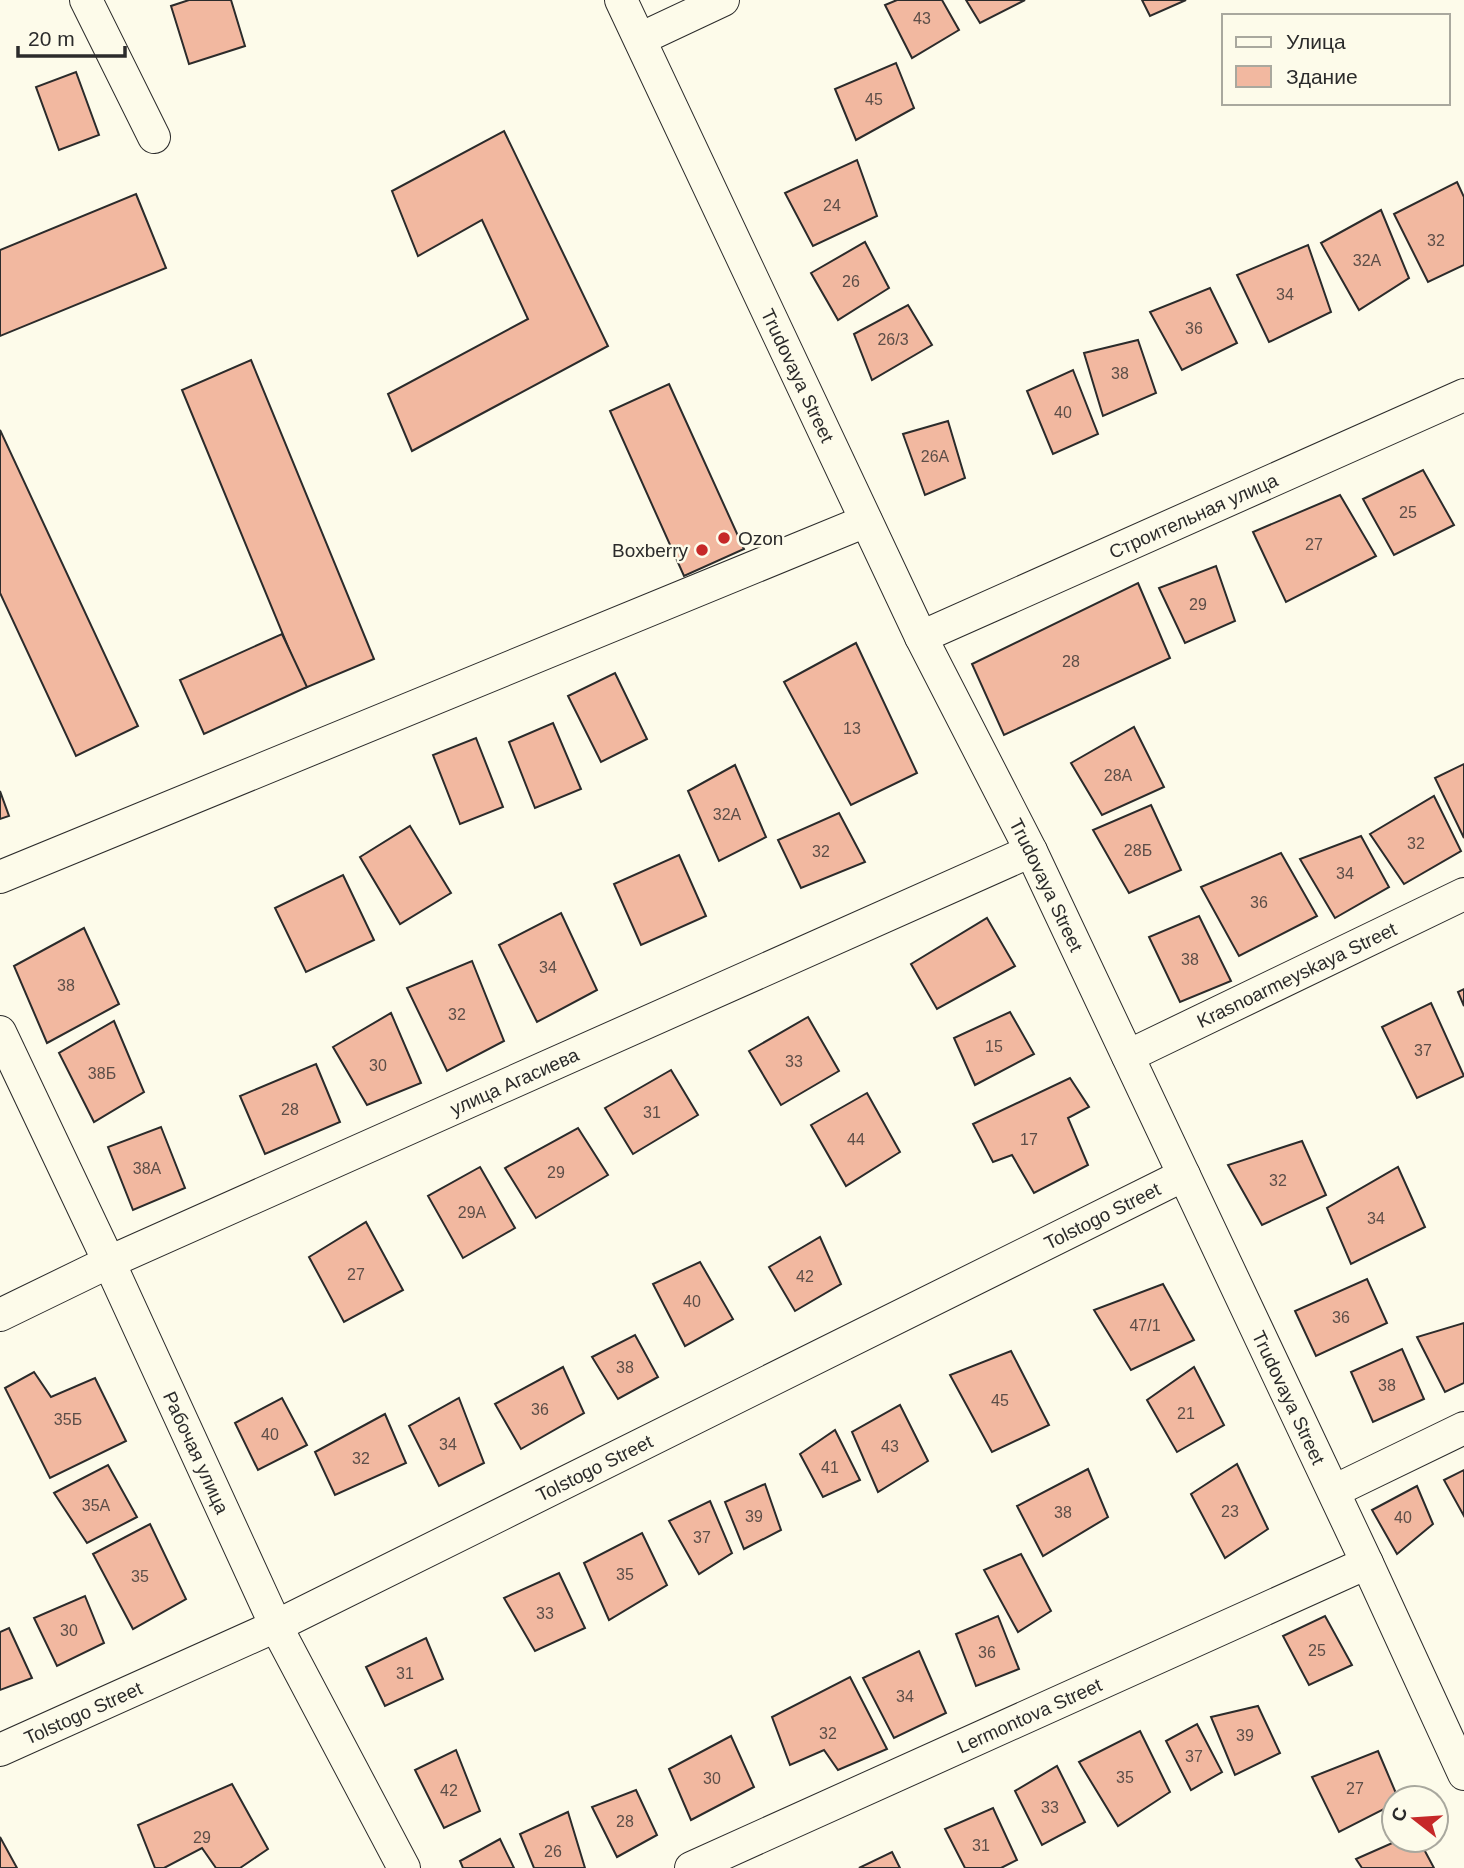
<svg xmlns="http://www.w3.org/2000/svg" width="1464" height="1868" font-family="Helvetica,sans-serif">
<rect width="100%" height="100%" fill="#fdfbea"/>
<!-- building -->
<g fill="#f2b8a0" stroke="#2b2b2b" stroke-width="2">
<path d="M 189,0 L 231,0 L 245,46 L 189,64 L 171,6 Z"/>
<path d="M 897,0 L 942,0 L 959,30 L 912,58 L 885,5 Z"/>
<path d="M 966,0 L 1025,0 L 980,23 Z"/>
<path d="M 1142,0 L 1186,0 L 1150,16 Z"/>
<path d="M 896,63 L 914,108 L 856,140 L 835,89 Z"/>
<path d="M 76,72 L 99,135 L 59,150 L 36,87 Z"/>
<path d="M 504,131 L 608,346 L 412,451 L 388,394 L 528,319 L 482,220 L 418,256 L 392,191 Z"/>
<path d="M 857,160 L 877,216 L 813,246 L 785,193 Z"/>
<path d="M 1457,182 L 1464,197 L 1464,265 L 1428,282 L 1394,214 Z"/>
<path d="M 136,194 L 166,268 L 0,336 L 0,250 Z"/>
<path d="M 1381,210 L 1409,278 L 1359,310 L 1321,243 Z"/>
<path d="M 865,242 L 889,288 L 838,320 L 811,273 Z"/>
<path d="M 1308,245 L 1331,312 L 1269,342 L 1237,275 Z"/>
<path d="M 1210,288 L 1237,343 L 1182,370 L 1150,312 Z"/>
<path d="M 908,305 L 932,345 L 872,380 L 854,334 Z"/>
<path d="M 1138,340 L 1156,393 L 1103,416 L 1084,353 Z"/>
<path d="M 251,360 L 374,659 L 305,688 L 182,390 Z"/>
<path d="M 1073,370 L 1098,434 L 1053,454 L 1027,391 Z"/>
<path d="M 669,384 L 744,549 L 684,576 L 610,411 Z"/>
<path d="M 948,421 L 965,478 L 925,495 L 903,434 Z"/>
<path d="M 0,430 L 138,726 L 76,756 L 0,593 Z"/>
<path d="M 1423,470 L 1454,525 L 1394,555 L 1363,499 Z"/>
<path d="M 1340,495 L 1376,556 L 1286,602 L 1253,532 Z"/>
<path d="M 1216,566 L 1235,621 L 1185,643 L 1159,588 Z"/>
<path d="M 1138,583 L 1170,658 L 1004,735 L 972,664 Z"/>
<path d="M 282,634 L 307,687 L 204,734 L 180,680 Z"/>
<path d="M 856,643 L 917,773 L 851,805 L 784,682 Z"/>
<path d="M 615,673 L 647,739 L 601,762 L 568,696 Z"/>
<path d="M 553,723 L 581,789 L 535,808 L 509,742 Z"/>
<path d="M 1134,727 L 1164,787 L 1102,815 L 1071,763 Z"/>
<path d="M 476,738 L 503,807 L 460,824 L 433,755 Z"/>
<path d="M 1464,764 L 1464,838 L 1435,778 Z"/>
<path d="M 735,765 L 766,837 L 719,861 L 688,791 Z"/>
<path d="M 0,791 L 9,816 L 0,819 Z"/>
<path d="M 1434,796 L 1461,851 L 1404,884 L 1370,834 Z"/>
<path d="M 1151,805 L 1181,870 L 1129,893 L 1093,830 Z"/>
<path d="M 839,813 L 865,862 L 801,888 L 778,840 Z"/>
<path d="M 410,826 L 451,893 L 400,924 L 360,857 Z"/>
<path d="M 1361,836 L 1389,887 L 1335,918 L 1300,859 Z"/>
<path d="M 1281,853 L 1317,916 L 1239,956 L 1201,887 Z"/>
<path d="M 679,855 L 706,916 L 641,945 L 614,884 Z"/>
<path d="M 343,875 L 374,940 L 306,972 L 275,908 Z"/>
<path d="M 561,913 L 597,990 L 537,1022 L 499,945 Z"/>
<path d="M 1199,916 L 1231,981 L 1180,1002 L 1149,937 Z"/>
<path d="M 987,918 L 1015,966 L 937,1009 L 911,964 Z"/>
<path d="M 84,928 L 119,1004 L 47,1043 L 14,966 Z"/>
<path d="M 472,961 L 504,1041 L 447,1071 L 407,988 Z"/>
<path d="M 1464,989 L 1464,1006 L 1458,992 Z"/>
<path d="M 1431,1003 L 1464,1076 L 1417,1098 L 1382,1027 Z"/>
<path d="M 1010,1012 L 1034,1054 L 975,1085 L 954,1038 Z"/>
<path d="M 391,1013 L 421,1083 L 367,1105 L 333,1047 Z"/>
<path d="M 808,1017 L 839,1071 L 781,1105 L 749,1051 Z"/>
<path d="M 114,1021 L 144,1092 L 94,1122 L 59,1053 Z"/>
<path d="M 316,1064 L 340,1122 L 265,1154 L 240,1096 Z"/>
<path d="M 671,1070 L 698,1115 L 633,1154 L 605,1108 Z"/>
<path d="M 1070,1078 L 1089,1107 L 1068,1118 L 1088,1165 L 1034,1193 L 1012,1155 L 993,1162 L 973,1124 Z"/>
<path d="M 867,1093 L 900,1152 L 846,1186 L 811,1125 Z"/>
<path d="M 161,1127 L 185,1188 L 133,1210 L 108,1147 Z"/>
<path d="M 578,1128 L 608,1175 L 536,1218 L 505,1168 Z"/>
<path d="M 1302,1141 L 1326,1195 L 1262,1225 L 1228,1165 Z"/>
<path d="M 480,1167 L 515,1228 L 463,1258 L 428,1196 Z"/>
<path d="M 1398,1167 L 1425,1227 L 1351,1264 L 1327,1208 Z"/>
<path d="M 366,1222 L 403,1290 L 344,1322 L 309,1257 Z"/>
<path d="M 820,1237 L 841,1284 L 795,1311 L 769,1267 Z"/>
<path d="M 700,1262 L 733,1319 L 685,1346 L 653,1284 Z"/>
<path d="M 1367,1279 L 1387,1323 L 1316,1356 L 1295,1311 Z"/>
<path d="M 1163,1284 L 1194,1340 L 1131,1370 L 1094,1310 Z"/>
<path d="M 1464,1323 L 1464,1383 L 1445,1392 L 1417,1337 Z"/>
<path d="M 635,1335 L 658,1377 L 618,1399 L 592,1357 Z"/>
<path d="M 1402,1349 L 1424,1399 L 1373,1422 L 1351,1372 Z"/>
<path d="M 1011,1351 L 1049,1425 L 992,1452 L 950,1375 Z"/>
<path d="M 563,1367 L 584,1413 L 521,1449 L 495,1404 Z"/>
<path d="M 1194,1367 L 1224,1425 L 1177,1452 L 1147,1400 Z"/>
<path d="M 34,1372 L 51,1397 L 95,1378 L 126,1441 L 50,1478 L 5,1388 Z"/>
<path d="M 282,1398 L 307,1445 L 258,1470 L 235,1423 Z"/>
<path d="M 459,1398 L 484,1463 L 439,1486 L 409,1426 Z"/>
<path d="M 900,1405 L 928,1461 L 878,1492 L 852,1432 Z"/>
<path d="M 385,1414 L 406,1463 L 335,1495 L 315,1452 Z"/>
<path d="M 835,1430 L 860,1480 L 823,1497 L 800,1454 Z"/>
<path d="M 1237,1464 L 1268,1529 L 1225,1558 L 1191,1494 Z"/>
<path d="M 108,1465 L 137,1517 L 87,1543 L 54,1493 Z"/>
<path d="M 1088,1469 L 1108,1517 L 1043,1556 L 1017,1506 Z"/>
<path d="M 1464,1470 L 1464,1516 L 1444,1480 Z"/>
<path d="M 765,1484 L 781,1530 L 744,1549 L 725,1502 Z"/>
<path d="M 1417,1486 L 1433,1524 L 1397,1554 L 1372,1510 Z"/>
<path d="M 710,1501 L 732,1553 L 699,1574 L 669,1521 Z"/>
<path d="M 150,1524 L 186,1599 L 133,1629 L 93,1554 Z"/>
<path d="M 642,1533 L 667,1585 L 609,1620 L 584,1563 Z"/>
<path d="M 1021,1554 L 1051,1611 L 1018,1632 L 984,1570 Z"/>
<path d="M 559,1573 L 585,1628 L 535,1651 L 504,1598 Z"/>
<path d="M 85,1596 L 104,1643 L 57,1666 L 34,1618 Z"/>
<path d="M 998,1616 L 1019,1669 L 976,1686 L 956,1634 Z"/>
<path d="M 1325,1616 L 1352,1665 L 1309,1685 L 1283,1636 Z"/>
<path d="M 9,1628 L 32,1678 L 0,1690 L 0,1632 Z"/>
<path d="M 426,1638 L 443,1679 L 385,1706 L 366,1667 Z"/>
<path d="M 919,1651 L 946,1713 L 894,1738 L 863,1678 Z"/>
<path d="M 850,1677 L 887,1749 L 838,1770 L 824,1750 L 790,1765 L 772,1717 Z"/>
<path d="M 1258,1706 L 1280,1753 L 1235,1775 L 1211,1717 Z"/>
<path d="M 1197,1724 L 1222,1772 L 1191,1790 L 1166,1741 Z"/>
<path d="M 1140,1731 L 1170,1792 L 1118,1826 L 1079,1762 Z"/>
<path d="M 731,1736 L 754,1787 L 691,1820 L 669,1769 Z"/>
<path d="M 456,1750 L 480,1811 L 444,1828 L 415,1770 Z"/>
<path d="M 1378,1751 L 1398,1798 L 1394,1798 L 1394,1804 L 1339,1832 L 1312,1777 Z"/>
<path d="M 1057,1766 L 1085,1822 L 1042,1845 L 1015,1791 Z"/>
<path d="M 232,1784 L 268,1849 L 240,1868 L 216,1868 L 202,1848 L 164,1868 L 155,1868 L 138,1825 Z"/>
<path d="M 636,1790 L 657,1835 L 617,1857 L 592,1807 Z"/>
<path d="M 993,1808 L 1017,1860 L 1001,1868 L 965,1868 L 945,1829 Z"/>
<path d="M 568,1812 L 585,1868 L 534,1868 L 520,1834 Z"/>
<path d="M 0,1837 L 17,1868 L 0,1868 Z"/>
<path d="M 500,1839 L 514,1868 L 463,1868 L 460,1861 Z"/>
<path d="M 1399,1840 L 1419,1840 L 1434,1868 L 1362,1868 L 1356,1859 Z"/>
<path d="M 892,1852 L 900,1868 L 859,1868 Z"/>
</g>
<g fill="none" stroke-linecap="round" stroke-linejoin="round">
<defs>
<g id="street">
<path d="M 86,0 L 154,137"/>
<path id="s1" d="M 621,0 L 921,637 L 1031,851 L 1367,1563 L 1464,1774"/>
<path d="M 640,39 L 723,0"/>
<path id="s2" d="M 921,637 L 1464,395"/>
<path d="M 0,877 L 866,521"/>
<path id="s3" d="M 0,1032 L 109,1262 L 276,1626 L 404,1868"/>
<path id="s4" d="M 1128,1056 L 1464,894"/>
<path id="s5" d="M 0,1315 L 109,1262 L 1031,851"/>
<path d="M 1334,1491 L 1464,1428"/>
<path id="s6" d="M 0,1750 L 276,1626 L 1184,1175"/>
<path id="s7" d="M 691,1868 L 1367,1563"/>
</g>
</defs>
<!-- street casing -->
<use href="#street" stroke="#2b2b2b" stroke-width="34"/>
<!-- street -->
<use href="#street" stroke="#fdfbea" stroke-width="32"/>
</g>
<!-- markers -->
<g fill="#c62828" stroke="#fdfbea" stroke-width="2.5">
<circle cx="724" cy="538" r="7"/>
<circle cx="702" cy="550" r="7"/>
</g>
<g text-anchor="middle" stroke-width="5" stroke-linejoin="round" paint-order="stroke">
<!-- number labels -->
<g font-size="16" fill="#5d4e48">
<text x="922" y="24">43</text>
<text x="874" y="105">45</text>
<text x="832" y="211">24</text>
<text x="1436" y="246">32</text>
<text x="1367" y="266">32А</text>
<text x="851" y="287">26</text>
<text x="1285" y="300">34</text>
<text x="1194" y="334">36</text>
<text x="893" y="345">26/3</text>
<text x="1120" y="379">38</text>
<text x="1063" y="418">40</text>
<text x="935" y="462">26А</text>
<text x="1408" y="518">25</text>
<text x="1314" y="550">27</text>
<text x="1198" y="610">29</text>
<text x="1071" y="667">28</text>
<text x="852" y="734">13</text>
<text x="1118" y="781">28А</text>
<text x="727" y="820">32А</text>
<text x="1416" y="849">32</text>
<text x="1138" y="856">28Б</text>
<text x="821" y="857">32</text>
<text x="1345" y="879">34</text>
<text x="1259" y="908">36</text>
<text x="1190" y="965">38</text>
<text x="548" y="973">34</text>
<text x="66" y="991">38</text>
<text x="457" y="1020">32</text>
<text x="994" y="1052">15</text>
<text x="1423" y="1056">37</text>
<text x="794" y="1067">33</text>
<text x="378" y="1071">30</text>
<text x="102" y="1079">38Б</text>
<text x="290" y="1115">28</text>
<text x="652" y="1118">31</text>
<text x="856" y="1145">44</text>
<text x="1029" y="1145">17</text>
<text x="147" y="1174">38А</text>
<text x="556" y="1178">29</text>
<text x="1278" y="1186">32</text>
<text x="472" y="1218">29А</text>
<text x="1376" y="1224">34</text>
<text x="356" y="1280">27</text>
<text x="805" y="1282">42</text>
<text x="692" y="1307">40</text>
<text x="1341" y="1323">36</text>
<text x="1145" y="1331">47/1</text>
<text x="625" y="1373">38</text>
<text x="1387" y="1391">38</text>
<text x="1000" y="1406">45</text>
<text x="540" y="1415">36</text>
<text x="1186" y="1419">21</text>
<text x="68" y="1425">35Б</text>
<text x="270" y="1440">40</text>
<text x="448" y="1450">34</text>
<text x="890" y="1452">43</text>
<text x="361" y="1464">32</text>
<text x="830" y="1473">41</text>
<text x="96" y="1511">35А</text>
<text x="1230" y="1517">23</text>
<text x="1063" y="1518">38</text>
<text x="754" y="1522">39</text>
<text x="1403" y="1523">40</text>
<text x="702" y="1543">37</text>
<text x="625" y="1580">35</text>
<text x="140" y="1582">35</text>
<text x="545" y="1619">33</text>
<text x="69" y="1636">30</text>
<text x="1317" y="1656">25</text>
<text x="987" y="1658">36</text>
<text x="405" y="1679">31</text>
<text x="905" y="1702">34</text>
<text x="828" y="1739">32</text>
<text x="1245" y="1741">39</text>
<text x="1194" y="1762">37</text>
<text x="1125" y="1783">35</text>
<text x="712" y="1784">30</text>
<text x="1355" y="1794">27</text>
<text x="449" y="1796">42</text>
<text x="1050" y="1813">33</text>
<text x="625" y="1827">28</text>
<text x="202" y="1843">29</text>
<text x="981" y="1851">31</text>
<text x="553" y="1857">26</text>
</g>
<!-- street labels -->
<g font-size="19" fill="#2b2b2b" stroke="#fdfbea">
<text dy="7" stroke="none"><textPath href="#s1" startOffset="415">Trudovaya Street</textPath></text>
<text dy="7" stroke="none"><textPath href="#s2" startOffset="298">Строительная улица</textPath></text>
<text dy="7" stroke="none"><textPath href="#s1" startOffset="982">Trudovaya Street</textPath></text>
<text dy="7" stroke="none"><textPath href="#s4" startOffset="187">Krasnoarmeyskaya Street</textPath></text>
<text dy="7" stroke="none"><textPath href="#s5" startOffset="565">улица Агасиева</textPath></text>
<text dy="7" stroke="none"><textPath href="#s6" startOffset="1225">Tolstogo Street</textPath></text>
<text dy="7" stroke="none"><textPath href="#s1" startOffset="1549">Trudovaya Street</textPath></text>
<text dy="7" stroke="none"><textPath href="#s3" startOffset="464">Рабочая улица</textPath></text>
<text dy="7" stroke="none"><textPath href="#s6" startOffset="658">Tolstogo Street</textPath></text>
<text dy="7" stroke="none"><textPath href="#s6" startOffset="91">Tolstogo Street</textPath></text>
<text dy="7" stroke="none"><textPath href="#s7" startOffset="371">Lermontova Street</textPath></text>
</g>
<!-- poi labels -->
<g font-size="19" fill="#2b2b2b" stroke="#fdfbea" text-anchor="start">
<text x="738" y="545">Ozon</text>
<text x="688" y="557" text-anchor="end">Boxberry</text>
</g>
</g>
<!-- legend -->
<rect x="1222" y="14" width="228" height="91" fill="#fdfbea" stroke="#a9a89e" stroke-width="2"/>
<rect x="1236" y="37" width="35" height="10" fill="#fdfbea" stroke="#a9a89e" stroke-width="2"/>
<text x="1286" y="49" font-size="21" fill="#2b2b2b">Улица</text>
<rect x="1236" y="66" width="35" height="21" fill="#f2b8a0" stroke="#a9a89e" stroke-width="2"/>
<text x="1286" y="84" font-size="21" fill="#2b2b2b">Здание</text>
<!-- north arrow -->
<g transform="translate(1415 1819) rotate(287)"><circle r="33" fill="#fdfbea" stroke="#a9a89e" stroke-width="2"/>
<path d="M0-5L12 26L0 18L-12 26Z" fill="#c62828"/>
<text y="-10" font-size="19" font-weight="bold" text-anchor="middle" fill="#2b2b2b">С</text>
</g>
<!-- scale -->
<path d="M18 46v10h107v-10" fill="none" stroke="#2b2b2b" stroke-width="3.5"/>
<text x="28" y="46" font-size="21" fill="#2b2b2b" stroke="#fdfbea" stroke-width="5" paint-order="stroke">20 m</text>
</svg>
